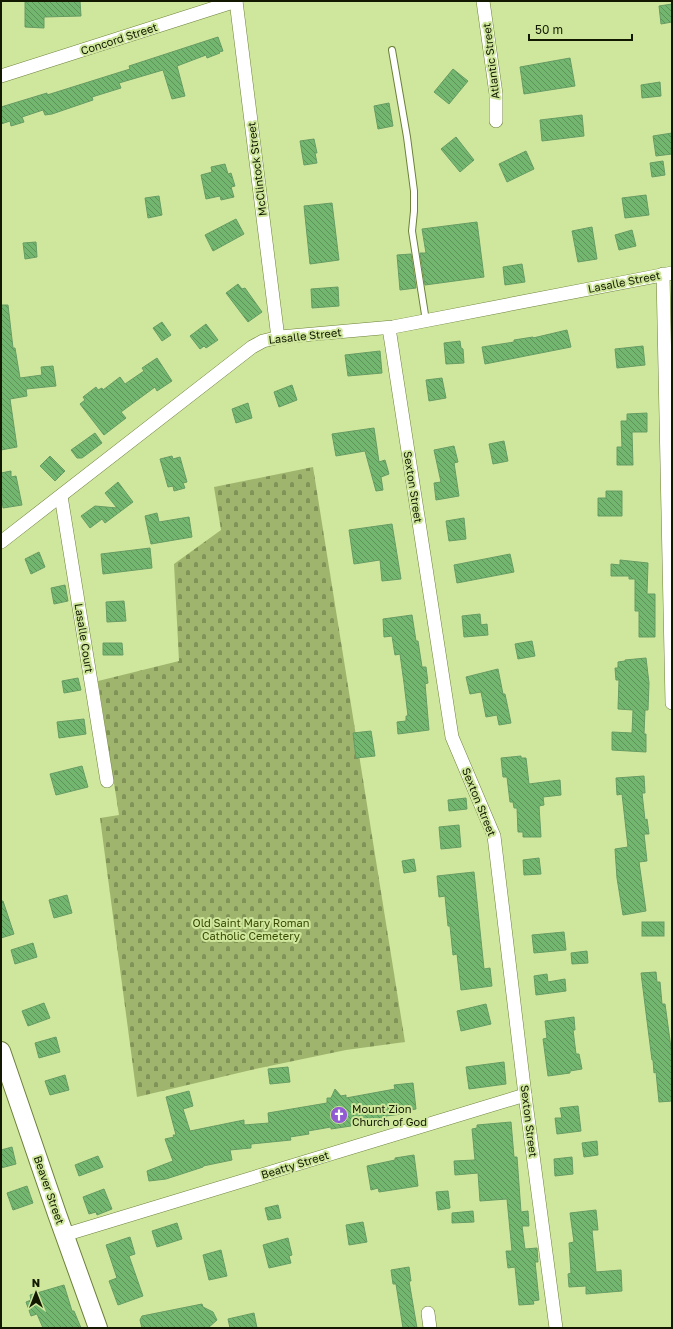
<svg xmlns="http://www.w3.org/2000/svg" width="673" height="1329" font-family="'Golos Text',sans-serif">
<defs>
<pattern id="cemetery-stones" width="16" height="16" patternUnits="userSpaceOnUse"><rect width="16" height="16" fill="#9fb56d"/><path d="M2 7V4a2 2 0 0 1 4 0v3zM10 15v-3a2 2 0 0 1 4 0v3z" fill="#809257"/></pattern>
<pattern id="building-back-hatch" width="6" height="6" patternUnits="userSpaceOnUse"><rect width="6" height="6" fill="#73b66f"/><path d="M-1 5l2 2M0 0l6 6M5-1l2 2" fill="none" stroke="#5d9359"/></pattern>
</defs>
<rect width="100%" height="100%" fill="#cfe79c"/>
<!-- cemetery -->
<path fill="url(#cemetery-stones)" d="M 313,467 L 405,1042 L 346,1050 L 251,1070 L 137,1097 L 100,818 L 119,815 L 98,681 L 179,661 L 174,564 L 221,530 L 214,487 Z"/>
<!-- building -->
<g fill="url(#building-back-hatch)" stroke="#679c64">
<path d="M 28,1 L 80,1 L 81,16 L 44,17 L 44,28 L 25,27 L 25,2 L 28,3 Z"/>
<path d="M 672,4 L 672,22 L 661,24 L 659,6 Z"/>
<path d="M 218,37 L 223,51 L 219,52 L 220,53 L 207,58 L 206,55 L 177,66 L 185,96 L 172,99 L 163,70 L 119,83 L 121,88 L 92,97 L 93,100 L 52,114 L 45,115 L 43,110 L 22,117 L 24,122 L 11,126 L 10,121 L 1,124 L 1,107 L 47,93 L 47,95 L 130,69 L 129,66 Z"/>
<path d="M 570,58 L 575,86 L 524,94 L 520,67 Z"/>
<path d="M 453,69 L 468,81 L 449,104 L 434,92 Z"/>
<path d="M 660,82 L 661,96 L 642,98 L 641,85 Z"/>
<path d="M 389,103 L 393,126 L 378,129 L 374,106 Z"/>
<path d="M 582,115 L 584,136 L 542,141 L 540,120 Z"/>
<path d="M 672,133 L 672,154 L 656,156 L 653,136 Z"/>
<path d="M 456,137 L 474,160 L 460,172 L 441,149 Z"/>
<path d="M 314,139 L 317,153 L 315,153 L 317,163 L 304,165 L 300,141 Z"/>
<path d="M 526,151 L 534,169 L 507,182 L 499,164 Z"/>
<path d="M 663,161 L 665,175 L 652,177 L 650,163 Z"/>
<path d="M 225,164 L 228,174 L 231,173 L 235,186 L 231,187 L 234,197 L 221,200 L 220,196 L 206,199 L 201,175 L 212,172 L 211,167 Z"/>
<path d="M 646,195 L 649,215 L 625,218 L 622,198 Z"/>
<path d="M 159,196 L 162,215 L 148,218 L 145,198 Z"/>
<path d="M 332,203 L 339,260 L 310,264 L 304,206 Z"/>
<path d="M 236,219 L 244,234 L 213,251 L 205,235 Z"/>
<path d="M 477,222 L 484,277 L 425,285 L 420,253 L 426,253 L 422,229 Z"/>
<path d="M 592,227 L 597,259 L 578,262 L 572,231 Z"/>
<path d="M 632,230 L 636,246 L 619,250 L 615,235 Z"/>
<path d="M 36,242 L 37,257 L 25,259 L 23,243 Z"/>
<path d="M 411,254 L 416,288 L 400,290 L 397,255 Z"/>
<path d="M 522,264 L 525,282 L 505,285 L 503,267 Z"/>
<path d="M 238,284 L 242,289 L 245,288 L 262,312 L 248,322 L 226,293 Z"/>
<path d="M 338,287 L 339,306 L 312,308 L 311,289 Z"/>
<path d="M 1,305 L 8,305 L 13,348 L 15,348 L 20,378 L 42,375 L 41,367 L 53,366 L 56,386 L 26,389 L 27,396 L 10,399 L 17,447 L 1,450 Z"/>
<path d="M 162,322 L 171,335 L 162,341 L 153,328 Z"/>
<path d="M 206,324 L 218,340 L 206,348 L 204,346 L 200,349 L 190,336 Z"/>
<path d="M 567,330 L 571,347 L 485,364 L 482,347 L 514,342 L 514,340 L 533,337 L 533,338 Z"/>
<path d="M 460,341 L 461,348 L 463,349 L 464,363 L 446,364 L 444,343 Z"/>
<path d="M 643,346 L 645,365 L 617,368 L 615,349 Z"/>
<path d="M 380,351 L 382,373 L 348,376 L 345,355 Z"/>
<path d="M 157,358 L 172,381 L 157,391 L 155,387 L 121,412 L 126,418 L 104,435 L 80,404 L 85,400 L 83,397 L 96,387 L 98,390 L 102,388 L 103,390 L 120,377 L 125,384 L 144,371 L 142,368 Z"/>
<path d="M 442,378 L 446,398 L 429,401 L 426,380 Z"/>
<path d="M 292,385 L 297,400 L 279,407 L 274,392 Z"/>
<path d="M 248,403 L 252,418 L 236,423 L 232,409 Z"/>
<path d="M 647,413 L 647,432 L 632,432 L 633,465 L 617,465 L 617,447 L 622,447 L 621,421 L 627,421 L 627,414 Z"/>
<path d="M 374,428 L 379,462 L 385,460 L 389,474 L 381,477 L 383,490 L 376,491 L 365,451 L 336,456 L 332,434 Z"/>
<path d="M 95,433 L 102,443 L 82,458 L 77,458 L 71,450 Z"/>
<path d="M 504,441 L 508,461 L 493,464 L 489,444 Z"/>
<path d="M 454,446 L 458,462 L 454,463 L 459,496 L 436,500 L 434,483 L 441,482 L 434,450 Z"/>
<path d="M 50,456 L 65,471 L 55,481 L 40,466 Z"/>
<path d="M 172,456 L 173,459 L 180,457 L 187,482 L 183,483 L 185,488 L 174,491 L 173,486 L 168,487 L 160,459 Z"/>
<path d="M 11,471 L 11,477 L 16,476 L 22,505 L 3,508 L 1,494 L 1,473 Z"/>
<path d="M 118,482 L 133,502 L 105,523 L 102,519 L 90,528 L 81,516 L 95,506 L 117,508 L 105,493 Z"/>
<path d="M 606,491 L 622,491 L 622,516 L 598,516 L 598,498 L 606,498 Z"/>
<path d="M 157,513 L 159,522 L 189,517 L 192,537 L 151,544 L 145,516 Z"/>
<path d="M 464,518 L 466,539 L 449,541 L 446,521 Z"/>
<path d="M 392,524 L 401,579 L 382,581 L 380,560 L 354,564 L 349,530 Z"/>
<path d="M 150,548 L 152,568 L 103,574 L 101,554 Z"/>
<path d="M 39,552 L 45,567 L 31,574 L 25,559 Z"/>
<path d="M 510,554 L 514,572 L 457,583 L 454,565 Z"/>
<path d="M 620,560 L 648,563 L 647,594 L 655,594 L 655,637 L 639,637 L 639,611 L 635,611 L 635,579 L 629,579 L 629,576 L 611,576 L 611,564 L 620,565 Z"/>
<path d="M 65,585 L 68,601 L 54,604 L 51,588 Z"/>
<path d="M 124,601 L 126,621 L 107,622 L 106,602 Z"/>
<path d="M 480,614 L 481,625 L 487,624 L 488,635 L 464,637 L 462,616 Z"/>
<path d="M 412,615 L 416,641 L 418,641 L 422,667 L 426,667 L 428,683 L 425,684 L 429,730 L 398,734 L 397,722 L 406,721 L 406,716 L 408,716 L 404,683 L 400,654 L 395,655 L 392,636 L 384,637 L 383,619 Z"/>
<path d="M 532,641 L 535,656 L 518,659 L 515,644 Z"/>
<path d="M 103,643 L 122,643 L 123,655 L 103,655 Z"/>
<path d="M 646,658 L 649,683 L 648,710 L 645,710 L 644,734 L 646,734 L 646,752 L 612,750 L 612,732 L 632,733 L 633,710 L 618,709 L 619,680 L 616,680 L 615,668 L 618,668 L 618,662 L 625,661 L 625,660 Z"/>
<path d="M 498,669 L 503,694 L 505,694 L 511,723 L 499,725 L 497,715 L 486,717 L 481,692 L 470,694 L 466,677 Z"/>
<path d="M 78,678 L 81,690 L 64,693 L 62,681 Z"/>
<path d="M 84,719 L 86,734 L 59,738 L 57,722 Z"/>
<path d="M 371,731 L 375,756 L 356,758 L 353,733 Z"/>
<path d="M 521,756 L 521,758 L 526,758 L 529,784 L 560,780 L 561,795 L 543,797 L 544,805 L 539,806 L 541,837 L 523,837 L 523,832 L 518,832 L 517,808 L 514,808 L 513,802 L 510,802 L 507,777 L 503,777 L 501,758 Z"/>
<path d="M 82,766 L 88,787 L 56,795 L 50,774 Z"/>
<path d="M 644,776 L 645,793 L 642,793 L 645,820 L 647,819 L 649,834 L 644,834 L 647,861 L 639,862 L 646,911 L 623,915 L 617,878 L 615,849 L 628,847 L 622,794 L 617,795 L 616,778 Z"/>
<path d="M 466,798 L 467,809 L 449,811 L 448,800 Z"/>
<path d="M 459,825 L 461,847 L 441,849 L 439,827 Z"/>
<path d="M 539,858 L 541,874 L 524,875 L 523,860 Z"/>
<path d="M 414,859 L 416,871 L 404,873 L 402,861 Z"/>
<path d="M 474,872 L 484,969 L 490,968 L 492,986 L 461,990 L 457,954 L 453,955 L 450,926 L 448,926 L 445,896 L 439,897 L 437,876 Z"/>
<path d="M 67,895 L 72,913 L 54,918 L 49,900 Z"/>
<path d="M 1,901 L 3,901 L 14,934 L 1,938 Z"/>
<rect x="642" y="922" width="22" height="14"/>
<path d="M 564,932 L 566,950 L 534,953 L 532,935 Z"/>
<path d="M 33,943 L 37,957 L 15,964 L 11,950 Z"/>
<path d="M 587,951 L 588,963 L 572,964 L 571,953 Z"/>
<path d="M 656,972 L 657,982 L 660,982 L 662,1004 L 665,1004 L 672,1055 L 672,1101 L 659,1102 L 656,1072 L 654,1073 L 653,1060 L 652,1060 L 641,973 Z"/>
<path d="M 547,974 L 548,982 L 565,979 L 566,991 L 536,995 L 534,976 Z"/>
<path d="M 44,1003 L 50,1018 L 28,1026 L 22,1011 Z"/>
<path d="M 486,1004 L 491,1024 L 461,1031 L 457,1011 Z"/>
<path d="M 574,1017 L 575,1030 L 573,1030 L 576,1054 L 579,1054 L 582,1069 L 570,1071 L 570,1073 L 548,1076 L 543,1039 L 547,1038 L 545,1021 Z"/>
<path d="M 56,1037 L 60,1052 L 39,1058 L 35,1043 Z"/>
<path d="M 504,1062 L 506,1084 L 469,1089 L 466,1067 Z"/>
<path d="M 288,1067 L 290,1082 L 270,1084 L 268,1069 Z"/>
<path d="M 65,1075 L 69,1090 L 50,1095 L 45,1081 Z"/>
<path d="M 413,1083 L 416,1109 L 410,1110 L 410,1113 L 386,1116 L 386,1118 L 372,1120 L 372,1118 L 350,1122 L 351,1126 L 331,1129 L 331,1127 L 308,1131 L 309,1134 L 290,1137 L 291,1140 L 251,1144 L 251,1148 L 230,1150 L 232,1160 L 203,1166 L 203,1167 L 166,1179 L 149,1181 L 147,1171 L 173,1161 L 165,1139 L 174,1137 L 173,1135 L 176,1135 L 166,1097 L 189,1091 L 193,1106 L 183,1109 L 190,1131 L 244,1120 L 244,1125 L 269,1123 L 268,1113 L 327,1103 L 327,1098 L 331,1098 L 335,1089 L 341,1096 L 346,1095 L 346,1098 L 395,1089 L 394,1085 Z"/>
<path d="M 578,1106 L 581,1131 L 557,1134 L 555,1118 L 562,1118 L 560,1108 Z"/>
<path d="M 511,1122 L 514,1157 L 517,1157 L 521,1212 L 528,1211 L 529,1226 L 522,1226 L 525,1249 L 537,1248 L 538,1262 L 535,1262 L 539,1300 L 533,1301 L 534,1304 L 519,1305 L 515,1267 L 508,1268 L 506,1251 L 512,1251 L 507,1199 L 480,1201 L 478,1173 L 455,1175 L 454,1161 L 475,1160 L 472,1129 L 477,1128 L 477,1125 Z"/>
<path d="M 597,1141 L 598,1155 L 584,1157 L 582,1143 Z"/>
<path d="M 12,1147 L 16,1164 L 1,1168 L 1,1150 Z"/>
<path d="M 414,1155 L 418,1186 L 379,1192 L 378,1188 L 371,1190 L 367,1166 L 395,1160 L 395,1158 Z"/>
<path d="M 98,1156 L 103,1167 L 79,1176 L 75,1165 Z"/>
<path d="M 572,1157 L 573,1174 L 555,1176 L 554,1159 Z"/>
<path d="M 27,1186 L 33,1203 L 13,1210 L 7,1193 Z"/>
<path d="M 104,1189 L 112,1209 L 97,1215 L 96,1212 L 89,1214 L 83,1197 Z"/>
<path d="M 448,1191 L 450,1208 L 438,1210 L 436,1192 Z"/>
<path d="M 278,1205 L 281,1218 L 268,1220 L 265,1208 Z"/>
<path d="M 596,1210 L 598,1230 L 592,1230 L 596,1272 L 621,1270 L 622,1291 L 586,1294 L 586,1286 L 569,1287 L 568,1274 L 571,1273 L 569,1243 L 574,1242 L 570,1213 Z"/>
<path d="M 473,1211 L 474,1222 L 452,1223 L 452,1213 Z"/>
<path d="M 363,1222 L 367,1242 L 349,1245 L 346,1225 Z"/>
<path d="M 177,1223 L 182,1239 L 157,1247 L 152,1231 Z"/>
<path d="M 130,1237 L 135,1254 L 129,1256 L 143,1296 L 118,1305 L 109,1281 L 117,1278 L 106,1245 Z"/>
<path d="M 288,1238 L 292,1255 L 289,1256 L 291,1263 L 269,1268 L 263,1245 Z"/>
<path d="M 221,1250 L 227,1276 L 209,1280 L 203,1255 Z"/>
<path d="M 409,1267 L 411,1281 L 409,1281 L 417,1328 L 403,1328 L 396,1284 L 393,1284 L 391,1270 Z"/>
<path d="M 64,1285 L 72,1311 L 74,1311 L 81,1328 L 43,1328 L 37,1314 L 31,1316 L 26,1302 L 31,1300 L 30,1295 Z"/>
<path d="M 202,1304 L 203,1307 L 213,1312 L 217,1320 L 208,1328 L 142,1328 L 140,1320 L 142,1316 Z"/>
<path d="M 254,1313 L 257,1328 L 230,1328 L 228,1319 Z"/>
</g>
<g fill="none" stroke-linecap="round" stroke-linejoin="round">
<defs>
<path id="service" d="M 392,50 L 407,137 L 414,191 L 414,211 L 412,231 L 426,321"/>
<g id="minor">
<path d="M 236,1 L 278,338"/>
<path d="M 483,1 L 496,94 L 496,121"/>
<path d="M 1,76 L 236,1"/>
<path d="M 663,274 L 672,703"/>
<path d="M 389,328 L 452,737 L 494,836 L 525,1095 L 556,1328"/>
<path d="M 61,496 L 107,781"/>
<path d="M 1,542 L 252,347 L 263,341 L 280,337 L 393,327 L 672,273"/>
<path d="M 64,1235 L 525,1095"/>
<path d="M 428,1313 L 430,1328"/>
</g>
<path id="secondary" d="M 1,1051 L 57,1214 L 98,1328"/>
</defs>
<!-- service casing -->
<use href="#service" stroke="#6c8039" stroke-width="8"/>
<!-- minor casing -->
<use href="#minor" stroke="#6c8039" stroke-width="14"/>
<!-- secondary casing -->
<use href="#secondary" stroke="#6c8039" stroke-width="20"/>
<!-- service -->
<use href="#service" stroke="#fff" stroke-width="6"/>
<!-- minor -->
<use href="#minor" stroke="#fff" stroke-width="13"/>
<!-- secondary -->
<use href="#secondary" stroke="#fff" stroke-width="18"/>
</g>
<!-- icons -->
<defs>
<symbol id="church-disc" viewBox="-11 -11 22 22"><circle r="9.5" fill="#925bd3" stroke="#cfe79c"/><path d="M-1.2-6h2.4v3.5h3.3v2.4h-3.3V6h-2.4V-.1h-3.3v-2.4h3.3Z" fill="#fff"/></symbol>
</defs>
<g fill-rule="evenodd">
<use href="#church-disc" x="329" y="1105" width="20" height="20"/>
</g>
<g text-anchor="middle" stroke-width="4" stroke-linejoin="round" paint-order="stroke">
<!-- street labels -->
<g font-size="11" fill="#121900" stroke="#cfe79c">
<text transform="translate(119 39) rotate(-18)" y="4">Concord Street</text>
<text transform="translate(491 61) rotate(-97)" y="4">Atlantic Street</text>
<text transform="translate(257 169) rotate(-97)" y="4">McClintock Street</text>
<text transform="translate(624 282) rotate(-11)" y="4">Lasalle Street</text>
<text transform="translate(305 336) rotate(-6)" y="4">Lasalle Street</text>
<text transform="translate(413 487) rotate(81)" y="4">Sexton Street</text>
<text transform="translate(84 638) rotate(81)" y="4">Lasalle Court</text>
<text transform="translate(479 802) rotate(68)" y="4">Sexton Street</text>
<text transform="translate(529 1121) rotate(83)" y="4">Sexton Street</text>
<text transform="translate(295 1165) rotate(-17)" y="4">Beatty Street</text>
<text transform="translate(49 1190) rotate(71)" y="4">Beaver Street</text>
</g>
<!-- park labels -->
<g font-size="11" fill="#394901" stroke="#cfe79c">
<text x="251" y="927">Old Saint Mary Roman<tspan x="251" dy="13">Catholic Cemetery</tspan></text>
</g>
<!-- poi labels -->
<g font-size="11" fill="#121900" stroke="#cfe79c" text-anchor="start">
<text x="352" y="1113">Mount Zion<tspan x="352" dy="13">Church of God</tspan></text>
</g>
</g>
<!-- border -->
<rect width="673" height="1329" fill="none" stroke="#121900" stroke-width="4"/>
<!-- north arrow -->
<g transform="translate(36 1293)" stroke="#cfe79c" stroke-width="3" paint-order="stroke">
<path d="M0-3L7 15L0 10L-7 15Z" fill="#121900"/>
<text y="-6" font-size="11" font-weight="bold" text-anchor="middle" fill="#121900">N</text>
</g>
<!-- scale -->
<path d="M529 34v6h103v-6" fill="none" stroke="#121900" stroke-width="2"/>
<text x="535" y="34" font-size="12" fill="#121900" stroke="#cfe79c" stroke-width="3" paint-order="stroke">50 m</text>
</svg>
